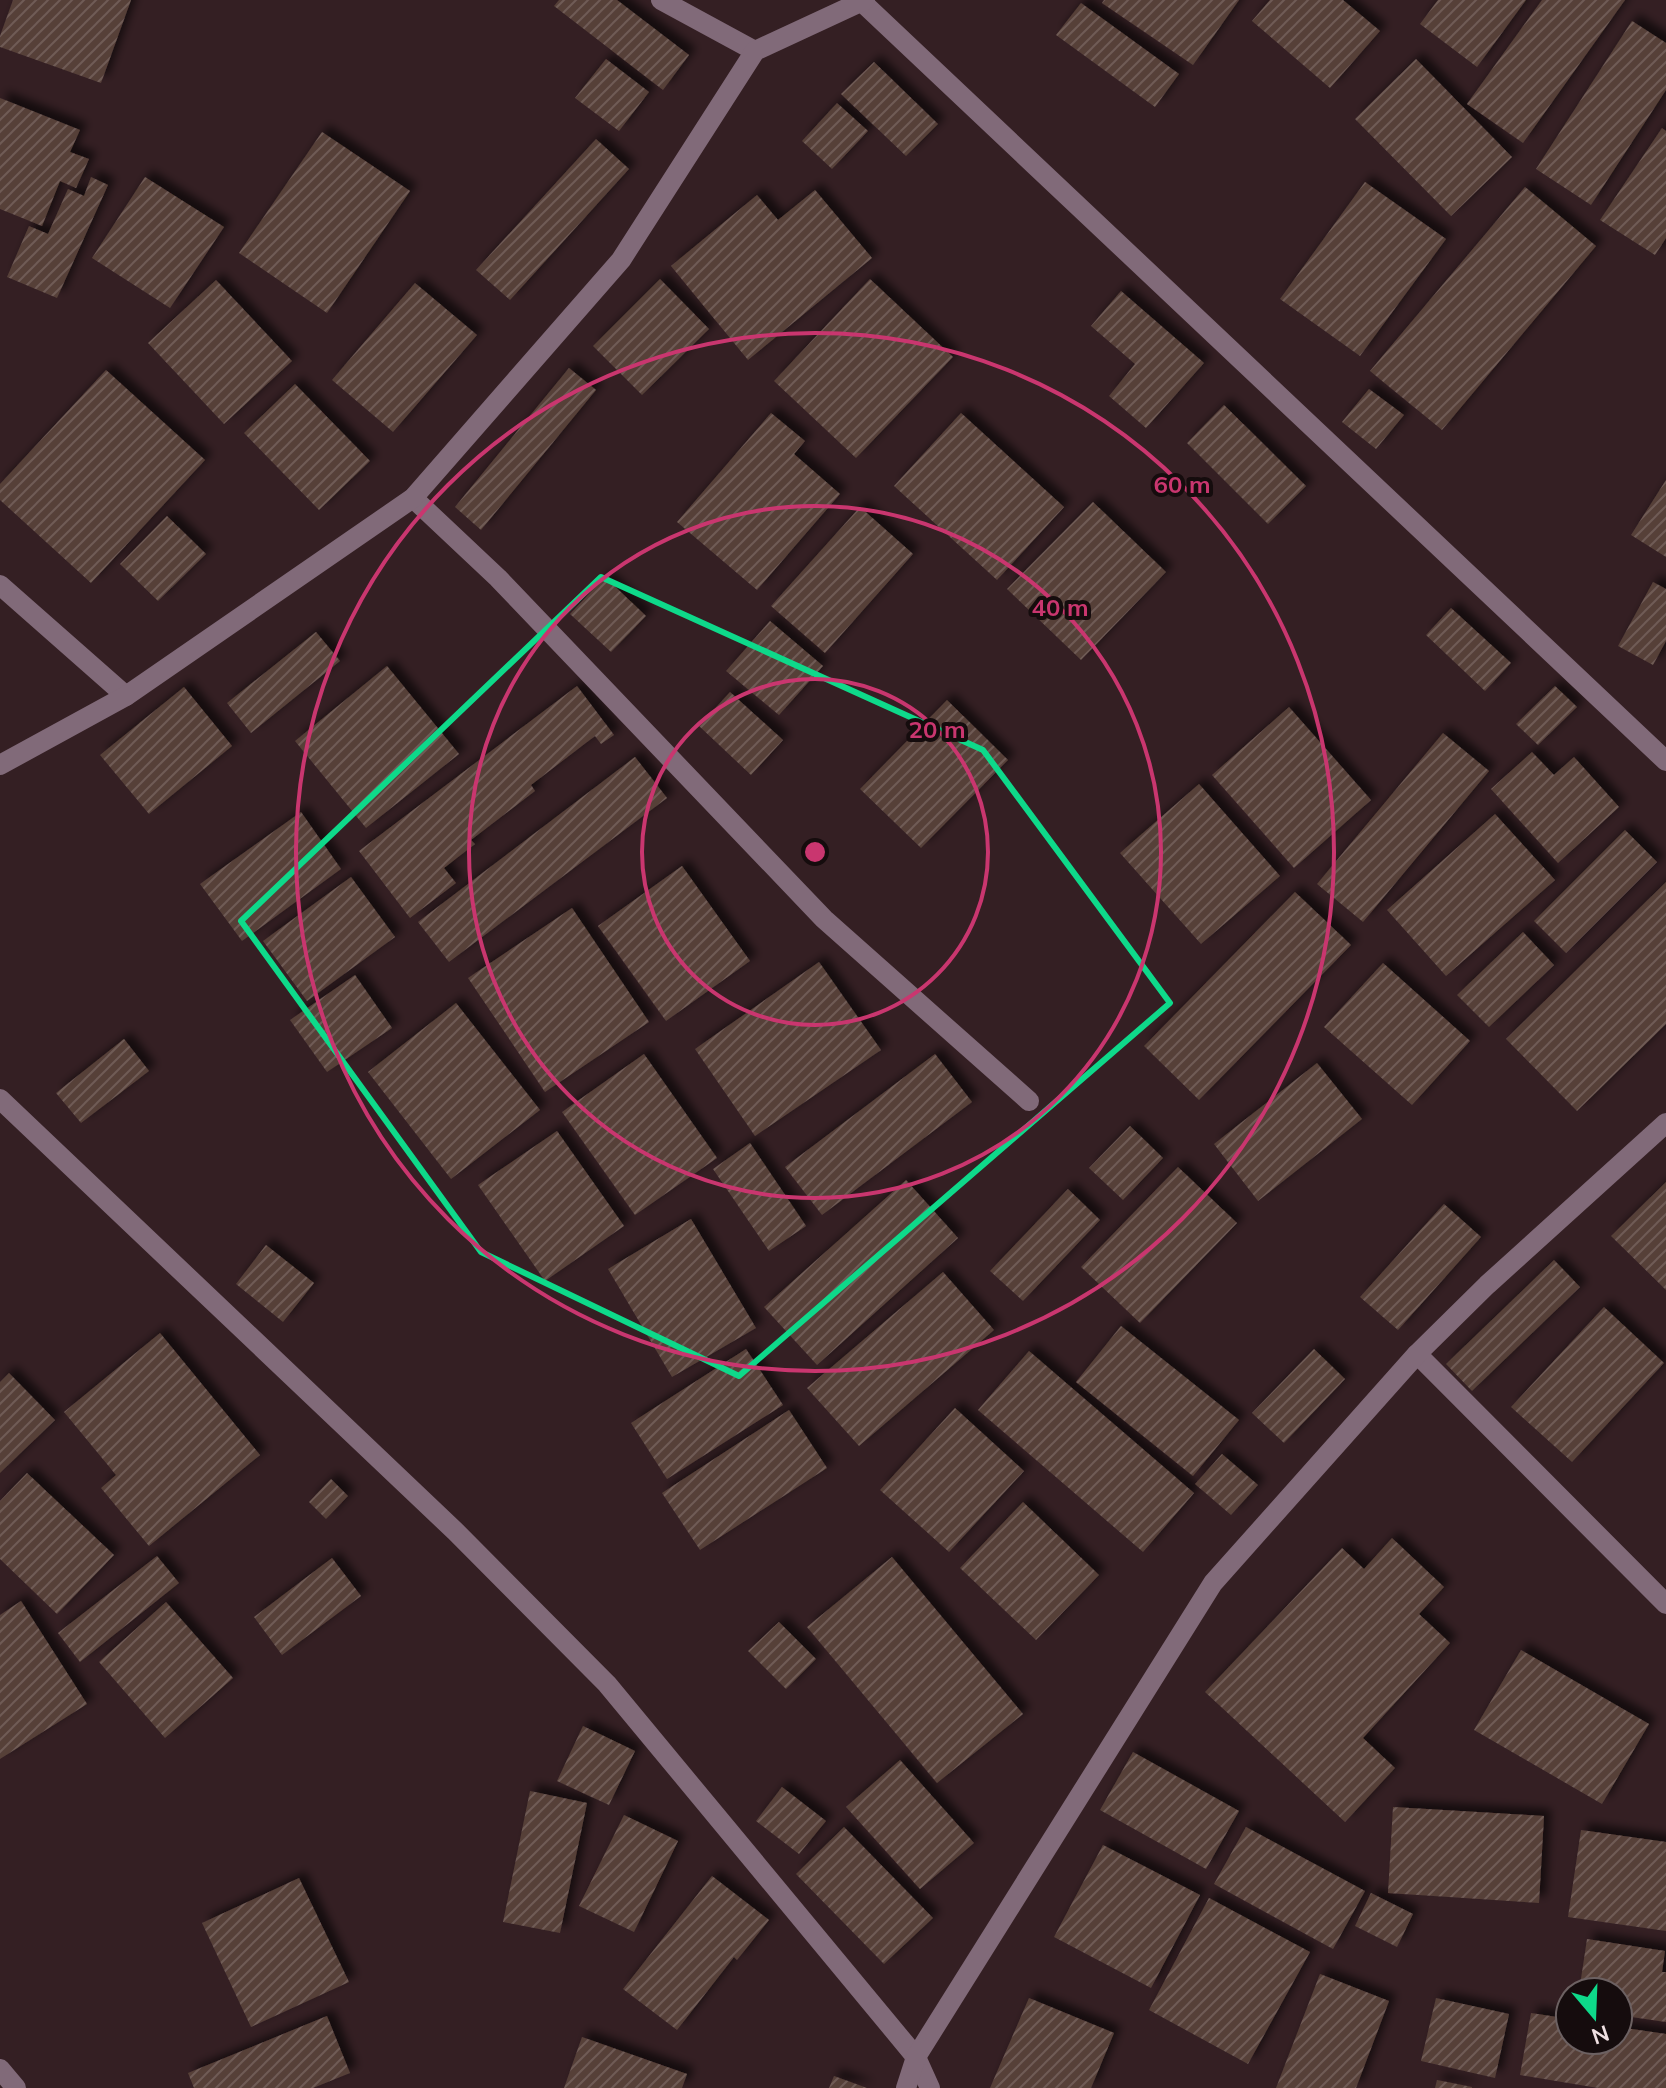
<svg xmlns="http://www.w3.org/2000/svg" width="1666" height="2088" font-family="Mulish,sans-serif">
<defs>
<pattern id="building-hatch" width="6" height="6" patternUnits="userSpaceOnUse" patternTransform="scale(2)"><rect width="6" height="6" fill="#564039"/><path d="M-1 1l2-2M0 6l6-6M5 7l2-2" fill="none" stroke="#6f5b55"/></pattern>
<filter id="shadow"><feDropShadow dx="7" dy="-7" stdDeviation="4" flood-color="#0009"/></filter>
</defs>
<rect width="100%" height="100%" fill="#341f23"/>
<!-- building -->
<g fill="url(#building-hatch)" filter="url(#shadow)">
<path d="M 13,0 L 131,0 L 101,83 L 0,47 L 0,36 Z"/>
<path d="M 559,0 L 617,0 L 689,55 L 663,90 L 554,6 Z"/>
<path d="M 1104,0 L 1239,0 L 1193,65 L 1102,3 Z"/>
<path d="M 1270,0 L 1343,0 L 1380,31 L 1330,88 L 1252,21 Z"/>
<path d="M 1438,0 L 1526,0 L 1477,67 L 1420,24 Z"/>
<path d="M 1542,0 L 1625,0 L 1523,143 L 1467,104 Z"/>
<path d="M 1081,3 L 1179,74 L 1155,107 L 1056,35 Z"/>
<path d="M 1632,21 L 1666,43 L 1666,90 L 1591,205 L 1536,169 Z"/>
<path d="M 606,59 L 649,92 L 619,131 L 575,98 Z"/>
<path d="M 1416,59 L 1512,157 L 1451,216 L 1355,119 Z"/>
<path d="M 874,62 L 938,124 L 906,156 L 841,94 Z"/>
<path d="M 0,98 L 80,130 L 70,152 L 89,159 L 76,188 L 60,181 L 42,226 L 0,209 Z"/>
<path d="M 837,103 L 868,131 L 832,169 L 802,141 Z"/>
<path d="M 1662,128 L 1666,131 L 1666,238 L 1655,255 L 1600,220 Z"/>
<path d="M 322,132 L 410,191 L 327,313 L 239,253 Z"/>
<path d="M 596,139 L 629,169 L 510,300 L 476,270 Z"/>
<path d="M 91,177 L 108,185 L 57,298 L 7,277 L 29,226 L 48,234 L 68,189 L 84,196 Z"/>
<path d="M 145,177 L 224,227 L 170,308 L 92,258 Z"/>
<path d="M 1365,182 L 1446,239 L 1360,356 L 1280,299 Z"/>
<path d="M 1525,187 L 1596,246 L 1442,430 L 1370,371 Z"/>
<path d="M 815,190 L 872,258 L 748,360 L 671,266 L 757,195 L 778,220 Z"/>
<path d="M 660,279 L 709,329 L 642,395 L 593,346 Z"/>
<path d="M 870,279 L 953,357 L 856,458 L 774,381 Z"/>
<path d="M 216,280 L 292,361 L 224,424 L 148,343 Z"/>
<path d="M 415,283 L 477,335 L 393,432 L 332,380 Z"/>
<path d="M 1121,291 L 1204,363 L 1146,428 L 1109,396 L 1135,364 L 1091,326 Z"/>
<path d="M 569,368 L 596,390 L 481,530 L 455,507 Z"/>
<path d="M 106,370 L 205,460 L 91,583 L 0,500 L 0,484 Z"/>
<path d="M 295,384 L 370,461 L 319,510 L 244,433 Z"/>
<path d="M 1369,389 L 1404,415 L 1376,449 L 1342,422 Z"/>
<path d="M 1224,405 L 1306,486 L 1268,524 L 1187,443 Z"/>
<path d="M 771,413 L 805,441 L 794,454 L 840,494 L 757,590 L 677,522 Z"/>
<path d="M 961,413 L 1064,507 L 997,580 L 894,486 Z"/>
<path d="M 1666,480 L 1666,557 L 1631,535 Z"/>
<path d="M 1093,502 L 1166,572 L 1081,660 L 1007,589 Z"/>
<path d="M 860,507 L 913,554 L 825,653 L 771,606 Z"/>
<path d="M 167,516 L 206,554 L 158,601 L 120,564 Z"/>
<path d="M 605,577 L 646,616 L 611,652 L 570,614 Z"/>
<path d="M 1653,582 L 1666,589 L 1666,641 L 1653,665 L 1618,646 Z"/>
<path d="M 1451,608 L 1511,663 L 1485,691 L 1426,635 Z"/>
<path d="M 770,621 L 823,666 L 779,715 L 726,671 Z"/>
<path d="M 316,632 L 340,661 L 251,733 L 227,703 Z"/>
<path d="M 387,666 L 459,754 L 366,828 L 295,741 Z"/>
<path d="M 577,686 L 614,735 L 601,744 L 595,736 L 531,785 L 535,791 L 471,840 L 475,844 L 444,868 L 456,883 L 410,918 L 359,851 Z"/>
<path d="M 1555,686 L 1577,707 L 1538,745 L 1516,724 Z"/>
<path d="M 184,687 L 232,746 L 149,814 L 100,755 Z"/>
<path d="M 730,692 L 783,740 L 751,775 L 699,726 Z"/>
<path d="M 947,700 L 1008,760 L 921,848 L 860,789 Z"/>
<path d="M 1289,707 L 1371,800 L 1294,868 L 1212,775 Z"/>
<path d="M 1443,733 L 1489,771 L 1363,922 L 1317,884 Z"/>
<path d="M 1532,752 L 1554,775 L 1574,757 L 1619,807 L 1558,863 L 1491,789 Z"/>
<path d="M 635,757 L 667,798 L 449,962 L 418,922 Z"/>
<path d="M 1199,784 L 1280,876 L 1201,944 L 1120,853 Z"/>
<path d="M 301,812 L 341,869 L 242,941 L 200,884 Z"/>
<path d="M 1495,814 L 1555,880 L 1446,976 L 1387,910 Z"/>
<path d="M 1625,830 L 1657,862 L 1566,953 L 1534,921 Z"/>
<path d="M 682,866 L 750,961 L 666,1021 L 598,926 Z"/>
<path d="M 351,877 L 395,937 L 307,1001 L 263,941 Z"/>
<path d="M 1666,882 L 1666,1024 L 1577,1111 L 1506,1039 Z"/>
<path d="M 1295,892 L 1351,945 L 1199,1100 L 1144,1046 Z"/>
<path d="M 572,908 L 649,1022 L 545,1092 L 468,978 Z"/>
<path d="M 1523,932 L 1554,965 L 1489,1027 L 1457,995 Z"/>
<path d="M 819,962 L 881,1050 L 755,1136 L 695,1049 Z"/>
<path d="M 1383,963 L 1470,1041 L 1412,1105 L 1324,1027 Z"/>
<path d="M 355,975 L 392,1028 L 327,1072 L 290,1020 Z"/>
<path d="M 456,1003 L 540,1110 L 451,1179 L 368,1072 Z"/>
<path d="M 124,1039 L 149,1071 L 81,1123 L 56,1093 Z"/>
<path d="M 644,1054 L 717,1158 L 635,1215 L 562,1112 Z"/>
<path d="M 935,1054 L 972,1102 L 822,1215 L 785,1167 Z"/>
<path d="M 1317,1063 L 1362,1119 L 1258,1201 L 1214,1144 Z"/>
<path d="M 1130,1126 L 1163,1158 L 1123,1200 L 1089,1168 Z"/>
<path d="M 557,1131 L 624,1226 L 545,1281 L 478,1185 Z"/>
<path d="M 750,1143 L 806,1226 L 769,1251 L 713,1169 Z"/>
<path d="M 1178,1167 L 1237,1223 L 1140,1323 L 1081,1267 Z"/>
<path d="M 906,1180 L 958,1238 L 817,1365 L 764,1307 Z"/>
<path d="M 1666,1182 L 1666,1290 L 1611,1236 Z"/>
<path d="M 1068,1189 L 1100,1220 L 1023,1301 L 990,1271 Z"/>
<path d="M 1444,1204 L 1481,1237 L 1398,1330 L 1360,1297 Z"/>
<path d="M 691,1219 L 756,1328 L 672,1377 L 608,1269 Z"/>
<path d="M 266,1245 L 314,1283 L 283,1322 L 236,1284 Z"/>
<path d="M 1554,1260 L 1580,1287 L 1472,1391 L 1446,1364 Z"/>
<path d="M 943,1272 L 994,1330 L 859,1446 L 807,1388 Z"/>
<path d="M 1604,1307 L 1664,1363 L 1572,1462 L 1511,1407 Z"/>
<path d="M 1121,1326 L 1239,1420 L 1193,1476 L 1076,1382 Z"/>
<path d="M 160,1333 L 260,1455 L 149,1546 L 101,1488 L 116,1475 L 64,1412 Z"/>
<path d="M 746,1349 L 783,1405 L 667,1479 L 631,1423 Z"/>
<path d="M 1314,1349 L 1345,1379 L 1284,1443 L 1252,1413 Z"/>
<path d="M 1029,1351 L 1194,1493 L 1143,1552 L 978,1410 Z"/>
<path d="M 9,1373 L 55,1420 L 0,1473 L 0,1382 Z"/>
<path d="M 955,1408 L 1024,1471 L 949,1552 L 880,1490 Z"/>
<path d="M 789,1410 L 827,1468 L 700,1550 L 662,1493 Z"/>
<path d="M 1222,1454 L 1258,1485 L 1231,1515 L 1195,1484 Z"/>
<path d="M 27,1473 L 114,1555 L 57,1614 L 0,1559 L 0,1501 Z"/>
<path d="M 331,1479 L 348,1496 L 326,1519 L 309,1502 Z"/>
<path d="M 1023,1502 L 1099,1575 L 1036,1640 L 960,1568 Z"/>
<path d="M 1392,1538 L 1444,1587 L 1419,1614 L 1450,1643 L 1363,1738 L 1395,1768 L 1345,1822 L 1205,1692 L 1342,1548 L 1364,1569 Z"/>
<path d="M 157,1556 L 179,1583 L 80,1662 L 58,1633 Z"/>
<path d="M 892,1557 L 1023,1714 L 937,1783 L 807,1627 Z"/>
<path d="M 332,1558 L 361,1596 L 282,1655 L 254,1617 Z"/>
<path d="M 21,1601 L 87,1704 L 0,1759 L 0,1615 Z"/>
<path d="M 166,1602 L 233,1678 L 165,1738 L 99,1662 Z"/>
<path d="M 779,1622 L 816,1659 L 786,1689 L 748,1651 Z"/>
<path d="M 1521,1650 L 1649,1724 L 1602,1804 L 1474,1730 Z"/>
<path d="M 583,1726 L 635,1751 L 609,1805 L 557,1781 Z"/>
<path d="M 1133,1752 L 1239,1811 L 1206,1869 L 1100,1810 Z"/>
<path d="M 900,1760 L 974,1843 L 920,1889 L 846,1807 Z"/>
<path d="M 782,1787 L 826,1821 L 799,1854 L 756,1821 Z"/>
<path d="M 530,1791 L 587,1803 L 560,1933 L 503,1922 Z"/>
<path d="M 1393,1807 L 1544,1816 L 1539,1903 L 1388,1893 Z"/>
<path d="M 624,1815 L 678,1841 L 634,1932 L 579,1906 Z"/>
<path d="M 844,1827 L 933,1918 L 884,1964 L 796,1874 Z"/>
<path d="M 1246,1827 L 1365,1891 L 1333,1949 L 1214,1884 Z"/>
<path d="M 1581,1830 L 1666,1842 L 1666,1931 L 1568,1917 Z"/>
<path d="M 1103,1845 L 1200,1895 L 1151,1988 L 1054,1937 Z"/>
<path d="M 712,1876 L 769,1920 L 737,1960 L 734,1957 L 677,2030 L 623,1989 Z"/>
<path d="M 299,1878 L 349,1982 L 251,2027 L 202,1923 Z"/>
<path d="M 1371,1893 L 1413,1914 L 1397,1947 L 1355,1926 Z"/>
<path d="M 1209,1898 L 1310,1952 L 1248,2064 L 1149,2010 Z"/>
<path d="M 1587,1939 L 1665,1951 L 1662,1972 L 1666,1972 L 1666,2022 L 1618,2015 L 1618,1992 L 1579,1992 Z"/>
<path d="M 1320,1974 L 1389,2001 L 1356,2088 L 1276,2088 Z"/>
<path d="M 1029,1998 L 1114,2033 L 1091,2088 L 990,2088 Z"/>
<path d="M 1436,1998 L 1509,2014 L 1495,2078 L 1421,2061 Z"/>
<path d="M 1531,2013 L 1570,2019 L 1570,2040 L 1618,2040 L 1618,2027 L 1666,2034 L 1666,2088 L 1598,2088 L 1520,2075 Z"/>
<path d="M 327,2016 L 350,2073 L 313,2088 L 194,2088 L 188,2073 Z"/>
<path d="M 582,2037 L 687,2074 L 682,2088 L 564,2088 Z"/>
<path d="M 834,2076 L 867,2088 L 829,2088 Z"/>
<path d="M 1437,2080 L 1472,2087 L 1472,2088 L 1435,2088 Z"/>
</g>
<g fill="none" stroke-linecap="round" stroke-linejoin="round">
<!-- minor -->
<g stroke="#816a79" stroke-width="20">
<path d="M 661,0 L 755,51"/>
<path d="M 862,2 L 1666,761"/>
<path d="M 413,498 L 498,578 L 824,919 L 1029,1101"/>
<path d="M 0,585 L 126,696"/>
<path d="M 0,765 L 126,696 L 413,498 L 621,260 L 755,51 L 865,0"/>
<path d="M 0,1099 L 455,1531 L 607,1684 L 916,2057 L 930,2088"/>
<path d="M 1417,1354 L 1666,1604"/>
<path d="M 0,2069 L 16,2088"/>
<path d="M 906,2088 L 916,2057 L 1213,1583 L 1417,1354 L 1487,1285 L 1666,1123"/>
</g>
</g>
<!-- marked area -->
<path fill="none" stroke="#0ed98a" stroke-width="6" stroke-linejoin="round" d="M 601,577 L 983,750 L 1170,1003 L 739,1376 L 481,1252 L 241,921 Z"/>
<!-- distance rings -->
<g fill="none" stroke="#c9366f" stroke-width="4">
<circle cx="815" cy="852" r="173"/>
<circle cx="815" cy="852" r="346"/>
<circle cx="815" cy="852" r="519"/>
</g>
<circle cx="815" cy="852" r="12" fill="#c9366f" stroke="#150c0d" stroke-width="4"/>
<g font-size="24" text-anchor="middle" font-weight="bold" fill="#c9366f" stroke="#150c0d" stroke-width="8" stroke-linejoin="round" paint-order="stroke">
<text x="1182" y="493">60 m</text>
<text x="1060" y="616">40 m</text>
<text x="937" y="738">20 m</text>
</g>
<!-- north arrow -->
<g transform="translate(1594 2016) rotate(161)"><circle r="38" fill="#150c0d" stroke="#6c6162" stroke-width="2"/>
<path d="M0-6L14 30L0 20L-14 30Z" fill="#0ed98a"/>
<text y="-12" font-size="22" font-weight="bold" text-anchor="middle" fill="#efe0e2">N</text>
</g>
</svg>
